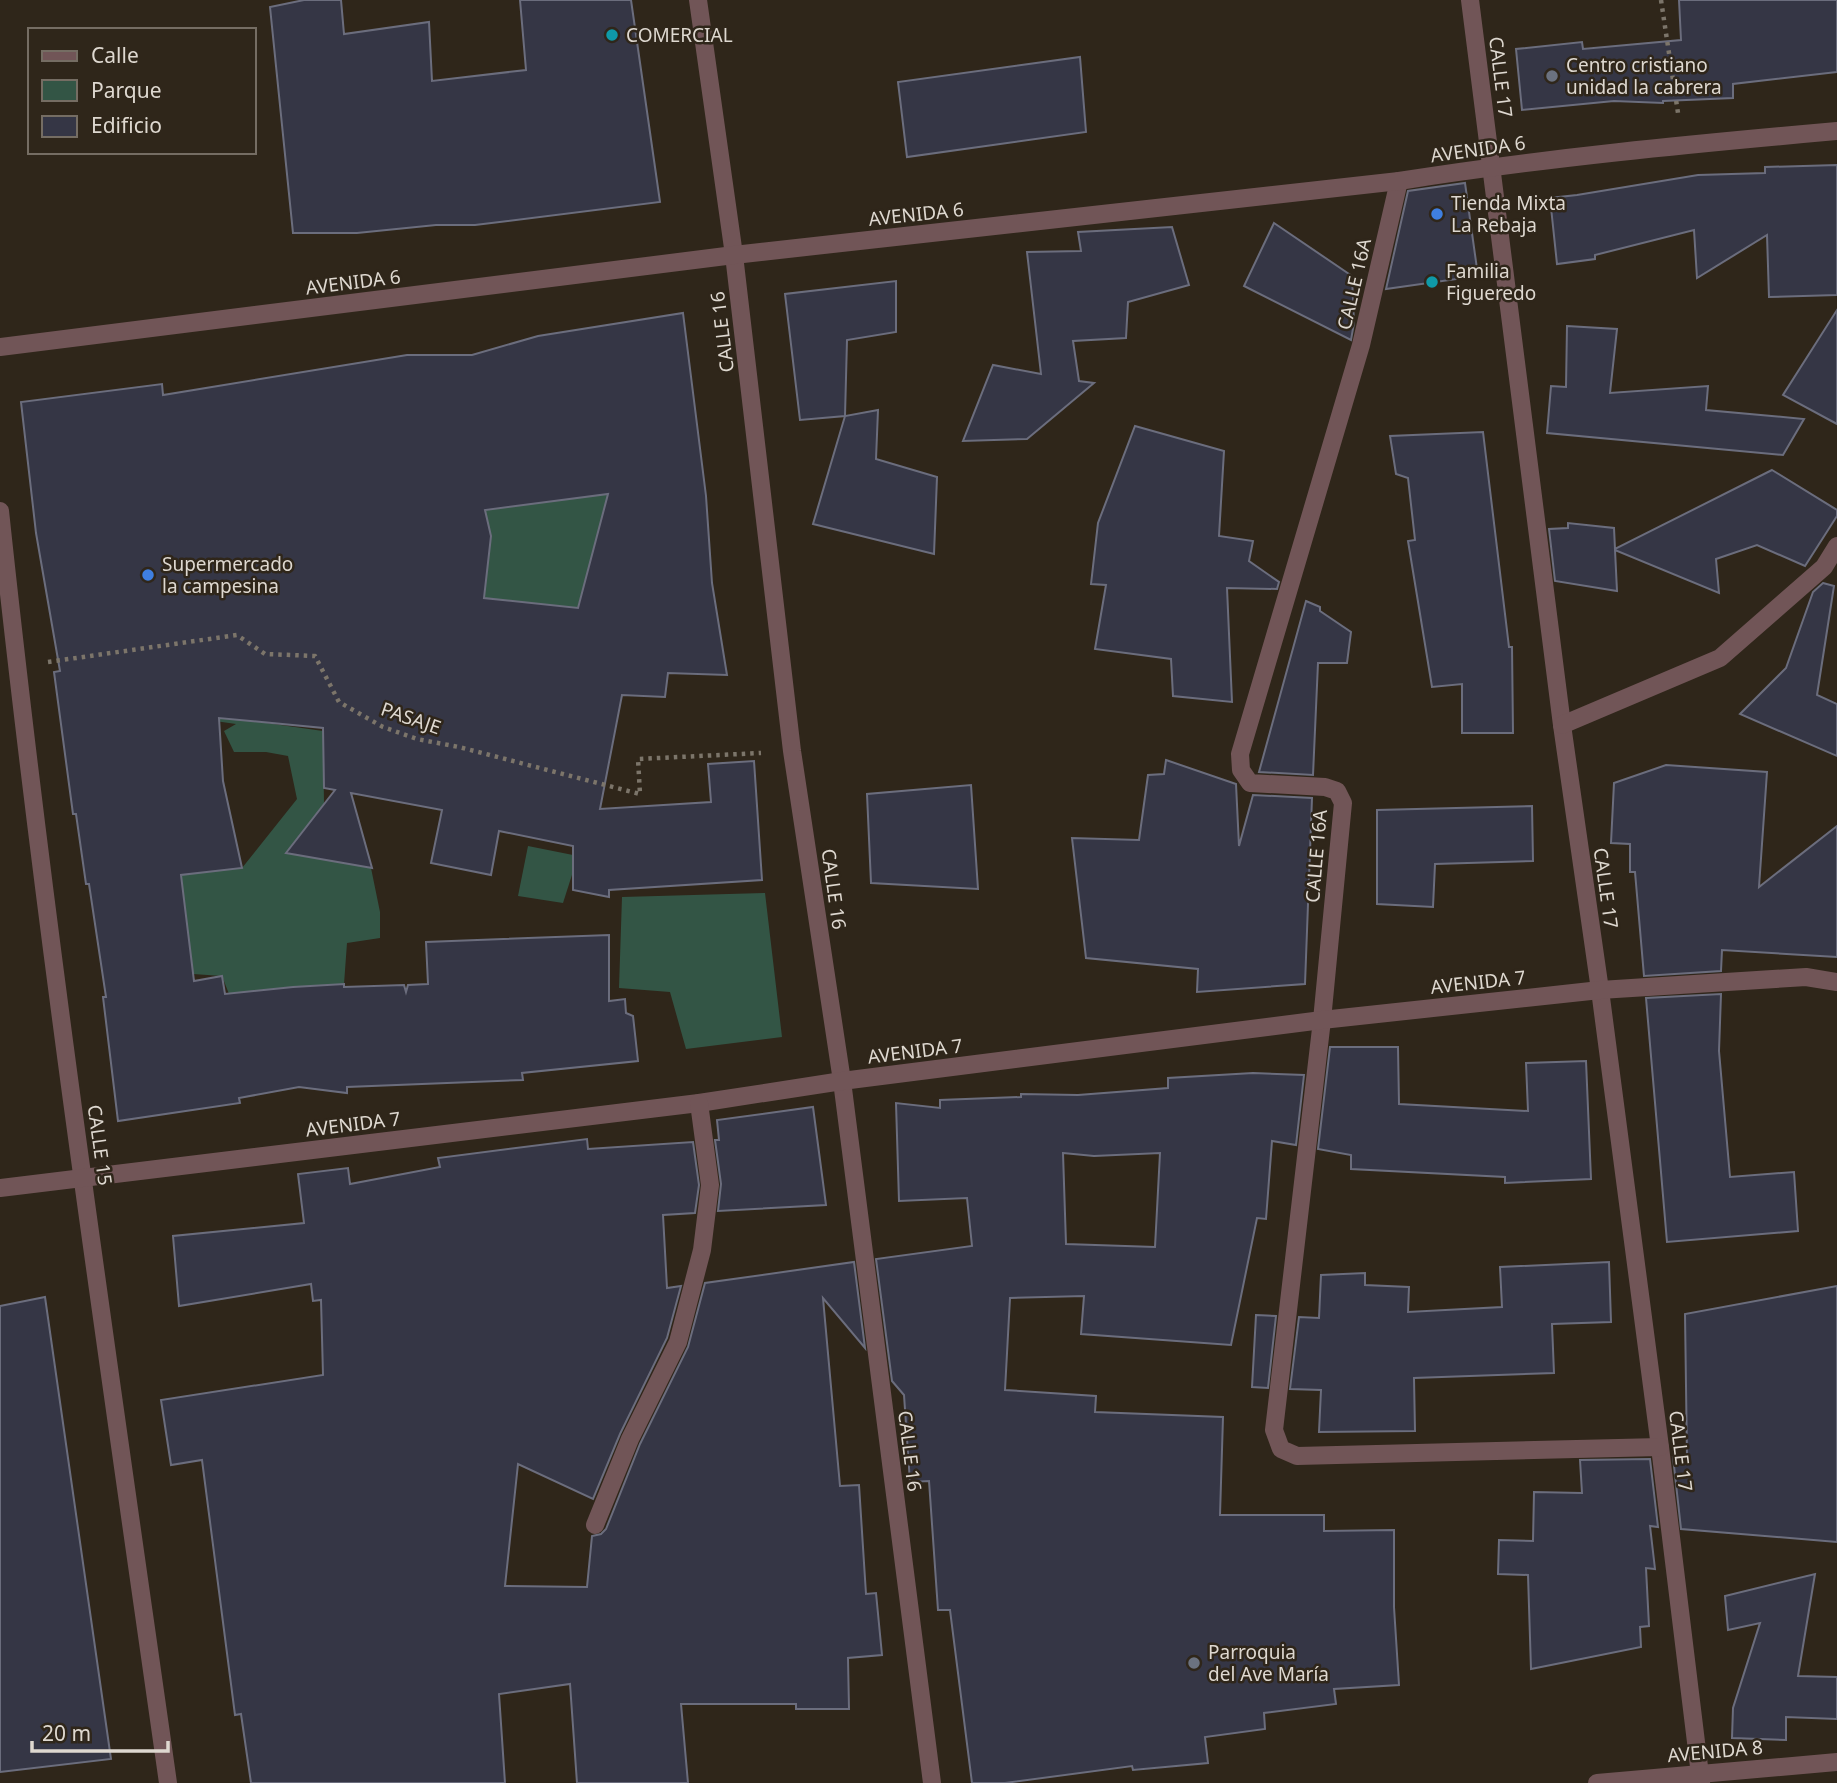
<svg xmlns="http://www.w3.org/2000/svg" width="1837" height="1783" font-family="'Noto Sans',sans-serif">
<rect width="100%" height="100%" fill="#2f261a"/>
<!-- green -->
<g fill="#335545">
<path d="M 622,492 L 587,574 L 577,609 L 484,598 L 491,536 L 485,510 Z"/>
<path d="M 254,668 L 253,721 L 323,731 L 324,804 L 286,853 L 371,868 L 380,912 L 380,938 L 347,943 L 344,984 L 292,987 L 229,994 L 222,976 L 193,974 L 181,875 L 242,868 L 297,799 L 288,756 L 266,752 L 234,752 L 224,731 L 236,724 L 215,721 Z"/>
<path d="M 528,846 L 578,856 L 563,903 L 518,896 Z"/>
<path d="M 765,893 L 782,1037 L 686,1049 L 670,992 L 619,988 L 622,897 Z"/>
</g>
<!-- building -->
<g fill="#353645" stroke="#6b6d7d" stroke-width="2" fill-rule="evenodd">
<path d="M 304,0 L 341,0 L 344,34 L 429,22 L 432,81 L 526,70 L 520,0 L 631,0 L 660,202 L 475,225 L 436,225 L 357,233 L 293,233 L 270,7 Z"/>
<path d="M 1679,0 L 1837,0 L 1837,72 L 1733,84 L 1733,98 L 1663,101 L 1663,103 L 1614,101 L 1522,110 L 1516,49 L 1582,42 L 1583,49 L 1681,40 Z"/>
<path d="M 1080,57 L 1086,132 L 907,157 L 898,82 Z"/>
<path d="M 1837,165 L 1837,295 L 1769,297 L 1767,235 L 1697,278 L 1694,230 L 1595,255 L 1595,259 L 1557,264 L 1550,198 L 1577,195 L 1698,175 L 1765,173 L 1765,167 Z"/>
<path d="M 1465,183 L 1478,276 L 1386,289 L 1408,191 Z"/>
<path d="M 1274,223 L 1352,276 L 1354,323 L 1351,340 L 1244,286 Z"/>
<path d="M 1172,227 L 1189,285 L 1128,302 L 1126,338 L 1073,341 L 1079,381 L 1094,383 L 1027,439 L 963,441 L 993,365 L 1041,374 L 1027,252 L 1081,251 L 1078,232 Z"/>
<path d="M 896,281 L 896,332 L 847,340 L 845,416 L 800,420 L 785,294 Z"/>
<path d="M 1837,310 L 1837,424 L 1783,395 Z"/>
<path d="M 683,313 L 706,496 L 712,583 L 727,675 L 668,673 L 665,697 L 622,695 L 600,809 L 711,802 L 708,764 L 754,761 L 762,880 L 609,890 L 609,897 L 573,890 L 573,846 L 499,831 L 491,875 L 431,863 L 442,810 L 351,793 L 372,868 L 286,853 L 335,790 L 324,788 L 323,728 L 219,718 L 223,781 L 242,868 L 181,875 L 194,981 L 222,976 L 225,994 L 293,987 L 344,984 L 344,987 L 404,985 L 406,992 L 408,985 L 428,984 L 426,942 L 609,935 L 609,1001 L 625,999 L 626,1013 L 633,1016 L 638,1061 L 522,1073 L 523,1080 L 347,1087 L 347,1093 L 299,1087 L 239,1098 L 240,1103 L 118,1121 L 103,997 L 106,997 L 89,884 L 86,884 L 76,814 L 73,814 L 54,672 L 60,671 L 36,533 L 21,402 L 162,384 L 163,395 L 407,355 L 472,355 L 538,336 ZM 608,494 L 578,608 L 484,598 L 491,536 L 485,510 Z"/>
<path d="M 1567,326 L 1617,329 L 1610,393 L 1708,386 L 1706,410 L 1804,419 L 1783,455 L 1547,433 L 1551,386 L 1566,387 Z"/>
<path d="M 878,410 L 876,459 L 937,477 L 934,554 L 813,524 L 845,416 Z"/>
<path d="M 1135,426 L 1224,451 L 1219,536 L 1253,541 L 1249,561 L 1279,582 L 1277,589 L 1227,588 L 1232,702 L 1173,696 L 1171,659 L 1095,649 L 1106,585 L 1091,584 L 1098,523 Z"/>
<path d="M 1483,432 L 1509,647 L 1512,647 L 1513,733 L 1462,733 L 1462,684 L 1432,687 L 1408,541 L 1415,540 L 1408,478 L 1396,474 L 1390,436 Z"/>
<path d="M 1772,470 L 1837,510 L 1837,516 L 1805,566 L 1757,545 L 1716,559 L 1719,593 L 1615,550 L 1617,591 L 1555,581 L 1549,529 L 1568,528 L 1568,523 L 1614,528 L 1615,549 Z"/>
<path d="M 1823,583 L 1834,586 L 1817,695 L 1837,704 L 1837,756 L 1740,714 L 1786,668 L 1813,592 Z"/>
<path d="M 1306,601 L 1320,607 L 1320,611 L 1351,632 L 1347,663 L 1318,663 L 1313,775 L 1259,772 Z"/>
<path d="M 1166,760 L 1236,784 L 1239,846 L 1253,795 L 1312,798 L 1305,984 L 1197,992 L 1198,969 L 1086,958 L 1072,838 L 1139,840 L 1148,775 L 1164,774 Z"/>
<path d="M 1666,765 L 1767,772 L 1759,887 L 1837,826 L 1837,957 L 1722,950 L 1721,971 L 1644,976 L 1635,872 L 1630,872 L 1630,844 L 1611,843 L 1614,783 Z"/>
<path d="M 971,785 L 978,889 L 871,883 L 867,794 Z"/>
<path d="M 1532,806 L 1533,861 L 1435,864 L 1433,907 L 1377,904 L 1377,810 Z"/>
<path d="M 1721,994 L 1719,1051 L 1730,1177 L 1794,1172 L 1798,1231 L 1667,1242 L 1646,998 Z"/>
<path d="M 1330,1047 L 1398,1047 L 1399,1104 L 1528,1111 L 1526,1063 L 1586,1061 L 1591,1179 L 1505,1183 L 1505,1177 L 1351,1169 L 1351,1155 L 1318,1149 Z"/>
<path d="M 1253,1073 L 1304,1075 L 1296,1145 L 1272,1141 L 1266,1219 L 1257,1218 L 1231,1345 L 1081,1334 L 1084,1296 L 1010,1298 L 1005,1390 L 1096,1396 L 1095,1412 L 1223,1417 L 1220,1515 L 1324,1515 L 1324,1531 L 1394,1530 L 1394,1607 L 1399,1685 L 1334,1689 L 1336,1704 L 1264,1713 L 1265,1729 L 1205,1737 L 1208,1763 L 1133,1770 L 1132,1766 L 1005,1783 L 972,1783 L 950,1610 L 938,1610 L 929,1481 L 910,1482 L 904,1395 L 892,1381 L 876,1259 L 972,1246 L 967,1198 L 899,1201 L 896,1103 L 940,1108 L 940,1100 L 1021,1097 L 1021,1094 L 1078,1095 L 1168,1088 L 1168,1078 ZM 1063,1153 L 1094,1156 L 1160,1153 L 1155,1247 L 1066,1244 Z"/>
<path d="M 813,1107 L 826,1205 L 718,1211 L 721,1184 L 715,1140 L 719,1140 L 717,1120 Z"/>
<path d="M 587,1139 L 588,1149 L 693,1142 L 699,1185 L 695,1213 L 663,1215 L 667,1288 L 681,1286 L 667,1338 L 620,1434 L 593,1499 L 518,1464 L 505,1586 L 587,1587 L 592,1536 L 601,1534 L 606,1529 L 640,1444 L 688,1347 L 705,1283 L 854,1262 L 865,1348 L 823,1298 L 840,1486 L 859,1485 L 866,1594 L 876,1593 L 882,1655 L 848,1658 L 849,1709 L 796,1709 L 796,1704 L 681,1704 L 688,1783 L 577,1783 L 570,1684 L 499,1694 L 505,1783 L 251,1783 L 241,1714 L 235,1715 L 202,1460 L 171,1465 L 161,1400 L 323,1375 L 321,1300 L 313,1301 L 311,1284 L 179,1306 L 173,1236 L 304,1223 L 298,1174 L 348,1168 L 350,1184 L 440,1167 L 438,1158 Z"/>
<path d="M 1609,1262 L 1611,1322 L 1552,1324 L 1554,1373 L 1414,1378 L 1415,1431 L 1319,1432 L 1321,1390 L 1290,1389 L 1299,1317 L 1319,1318 L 1321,1275 L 1365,1273 L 1365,1285 L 1409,1287 L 1408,1312 L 1502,1307 L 1500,1267 Z"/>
<path d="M 1837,1286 L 1837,1542 L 1681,1529 L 1673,1457 L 1687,1457 L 1685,1314 Z"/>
<path d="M 45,1297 L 111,1759 L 0,1772 L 0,1306 Z"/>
<path d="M 1256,1315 L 1276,1316 L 1268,1388 L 1252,1387 Z"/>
<path d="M 1650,1459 L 1658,1527 L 1650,1526 L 1655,1569 L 1646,1568 L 1649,1626 L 1640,1627 L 1641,1647 L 1531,1669 L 1528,1575 L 1498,1574 L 1499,1540 L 1533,1541 L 1534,1492 L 1582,1493 L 1580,1460 Z"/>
<path d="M 1815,1574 L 1798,1676 L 1837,1677 L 1837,1719 L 1786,1717 L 1786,1740 L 1732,1738 L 1733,1708 L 1760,1623 L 1728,1630 L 1725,1596 Z"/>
</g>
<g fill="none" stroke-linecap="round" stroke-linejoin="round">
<!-- path -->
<g stroke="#7c756a" stroke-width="4.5" stroke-dasharray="3.5 5" stroke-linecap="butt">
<path d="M 1661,0 L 1678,113"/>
<path d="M 48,662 L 237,635 L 265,654 L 315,656 L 339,702 L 383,727 L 417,739 L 459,747 L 640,794 L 638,759 L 761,753"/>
</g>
<!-- minor -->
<g stroke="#715557" stroke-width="18">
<path d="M 698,0 L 734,255 L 792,751 L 842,1081 L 932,1783"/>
<path d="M 1470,0 L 1562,725 L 1600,990 L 1660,1447 L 1701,1783"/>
<path d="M 1399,181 L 1361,345 L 1240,754 L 1241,770 L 1250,783 L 1325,787 L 1337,791 L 1343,803 L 1322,1020 L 1274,1430 L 1281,1449 L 1297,1456 L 1660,1447"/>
<path d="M 0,347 L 734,255 L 1399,181 C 1544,158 1691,144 1837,131"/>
<path d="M 0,511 C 45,936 108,1360 168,1783"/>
<path d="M 1562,725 L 1720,658 L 1824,567 L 1837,546"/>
<path d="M 0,1188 L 699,1103 L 842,1081 L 1322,1020 L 1600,990 L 1806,977 L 1837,982"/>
<path d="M 595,1525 L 630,1439 L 678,1342 L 702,1250 L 710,1185 L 699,1103"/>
<path d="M 1597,1783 L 1837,1762"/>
</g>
</g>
<!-- markers -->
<g fill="#0f9aa8" stroke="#2f261a" stroke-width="2.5">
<circle cx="612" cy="35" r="7"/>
<circle cx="1432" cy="282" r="7"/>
</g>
<g fill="#6b7280" stroke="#2f261a" stroke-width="2.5">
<circle cx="1552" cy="76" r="7"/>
<circle cx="1194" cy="1663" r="7"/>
</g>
<g fill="#3f7fe0" stroke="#2f261a" stroke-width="2.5">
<circle cx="1437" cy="214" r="7"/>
<circle cx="148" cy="575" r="7"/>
</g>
<g text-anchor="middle" stroke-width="5" stroke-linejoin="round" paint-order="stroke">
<!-- poi labels -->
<g font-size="19" fill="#ded8d0" stroke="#2f261a" text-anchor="start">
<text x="626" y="42">COMERCIAL</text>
<text x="1566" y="72">Centro cristiano<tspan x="1566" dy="22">unidad la cabrera</tspan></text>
<text x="1451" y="210">Tienda Mixta<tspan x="1451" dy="22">La Rebaja</tspan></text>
<text x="1446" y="278">Familia<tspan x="1446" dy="22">Figueredo</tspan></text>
<text x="162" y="571">Supermercado<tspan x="162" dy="22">la campesina</tspan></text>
<text x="1208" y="1659">Parroquia<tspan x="1208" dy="22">del Ave María</tspan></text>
</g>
<!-- street labels -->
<g font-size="19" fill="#ded8d0" stroke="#2f261a">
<text transform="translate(1501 77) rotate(83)" y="7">CALLE 17</text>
<text transform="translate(1478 149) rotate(-8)" y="7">AVENIDA 6</text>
<text transform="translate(916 214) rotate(-6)" y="7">AVENIDA 6</text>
<text transform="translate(353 282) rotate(-7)" y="7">AVENIDA 6</text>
<text transform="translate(1354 284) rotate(-77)" y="7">CALLE 16A</text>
<text transform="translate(722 332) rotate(-97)" y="7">CALLE 16</text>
<text transform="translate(411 718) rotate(19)" y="7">PASAJE</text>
<text transform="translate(1316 856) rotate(-85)" y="7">CALLE 16A</text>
<text transform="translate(1606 888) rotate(82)" y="7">CALLE 17</text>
<text transform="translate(834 889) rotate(82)" y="7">CALLE 16</text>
<text transform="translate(1478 982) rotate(-6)" y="7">AVENIDA 7</text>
<text transform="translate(915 1051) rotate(-7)" y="7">AVENIDA 7</text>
<text transform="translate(353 1124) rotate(-7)" y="7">AVENIDA 7</text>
<text transform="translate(100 1145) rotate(82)" y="7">CALLE 15</text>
<text transform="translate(910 1451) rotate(83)" y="7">CALLE 16</text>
<text transform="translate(1681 1451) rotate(83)" y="7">CALLE 17</text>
<text transform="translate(1715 1751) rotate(-5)" y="7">AVENIDA 8</text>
</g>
</g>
<!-- legend -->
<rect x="28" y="28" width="228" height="126" fill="#2f261a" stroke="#756d63" stroke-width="2"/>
<rect x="42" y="51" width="35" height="10" fill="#715557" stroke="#756d63" stroke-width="2"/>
<text x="91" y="63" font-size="21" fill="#ded8d0">Calle</text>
<rect x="42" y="80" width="35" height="21" fill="#335545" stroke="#756d63" stroke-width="2"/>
<text x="91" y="98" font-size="21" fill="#ded8d0">Parque</text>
<rect x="42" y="116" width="35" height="21" fill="#353645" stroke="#756d63" stroke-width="2"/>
<text x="91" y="133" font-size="21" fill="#ded8d0">Edificio</text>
<!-- scale -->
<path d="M32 1741v10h136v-10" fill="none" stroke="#ded8d0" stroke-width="3.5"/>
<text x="42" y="1741" font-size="21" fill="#ded8d0" stroke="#2f261a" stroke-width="5" paint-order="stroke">20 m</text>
</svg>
